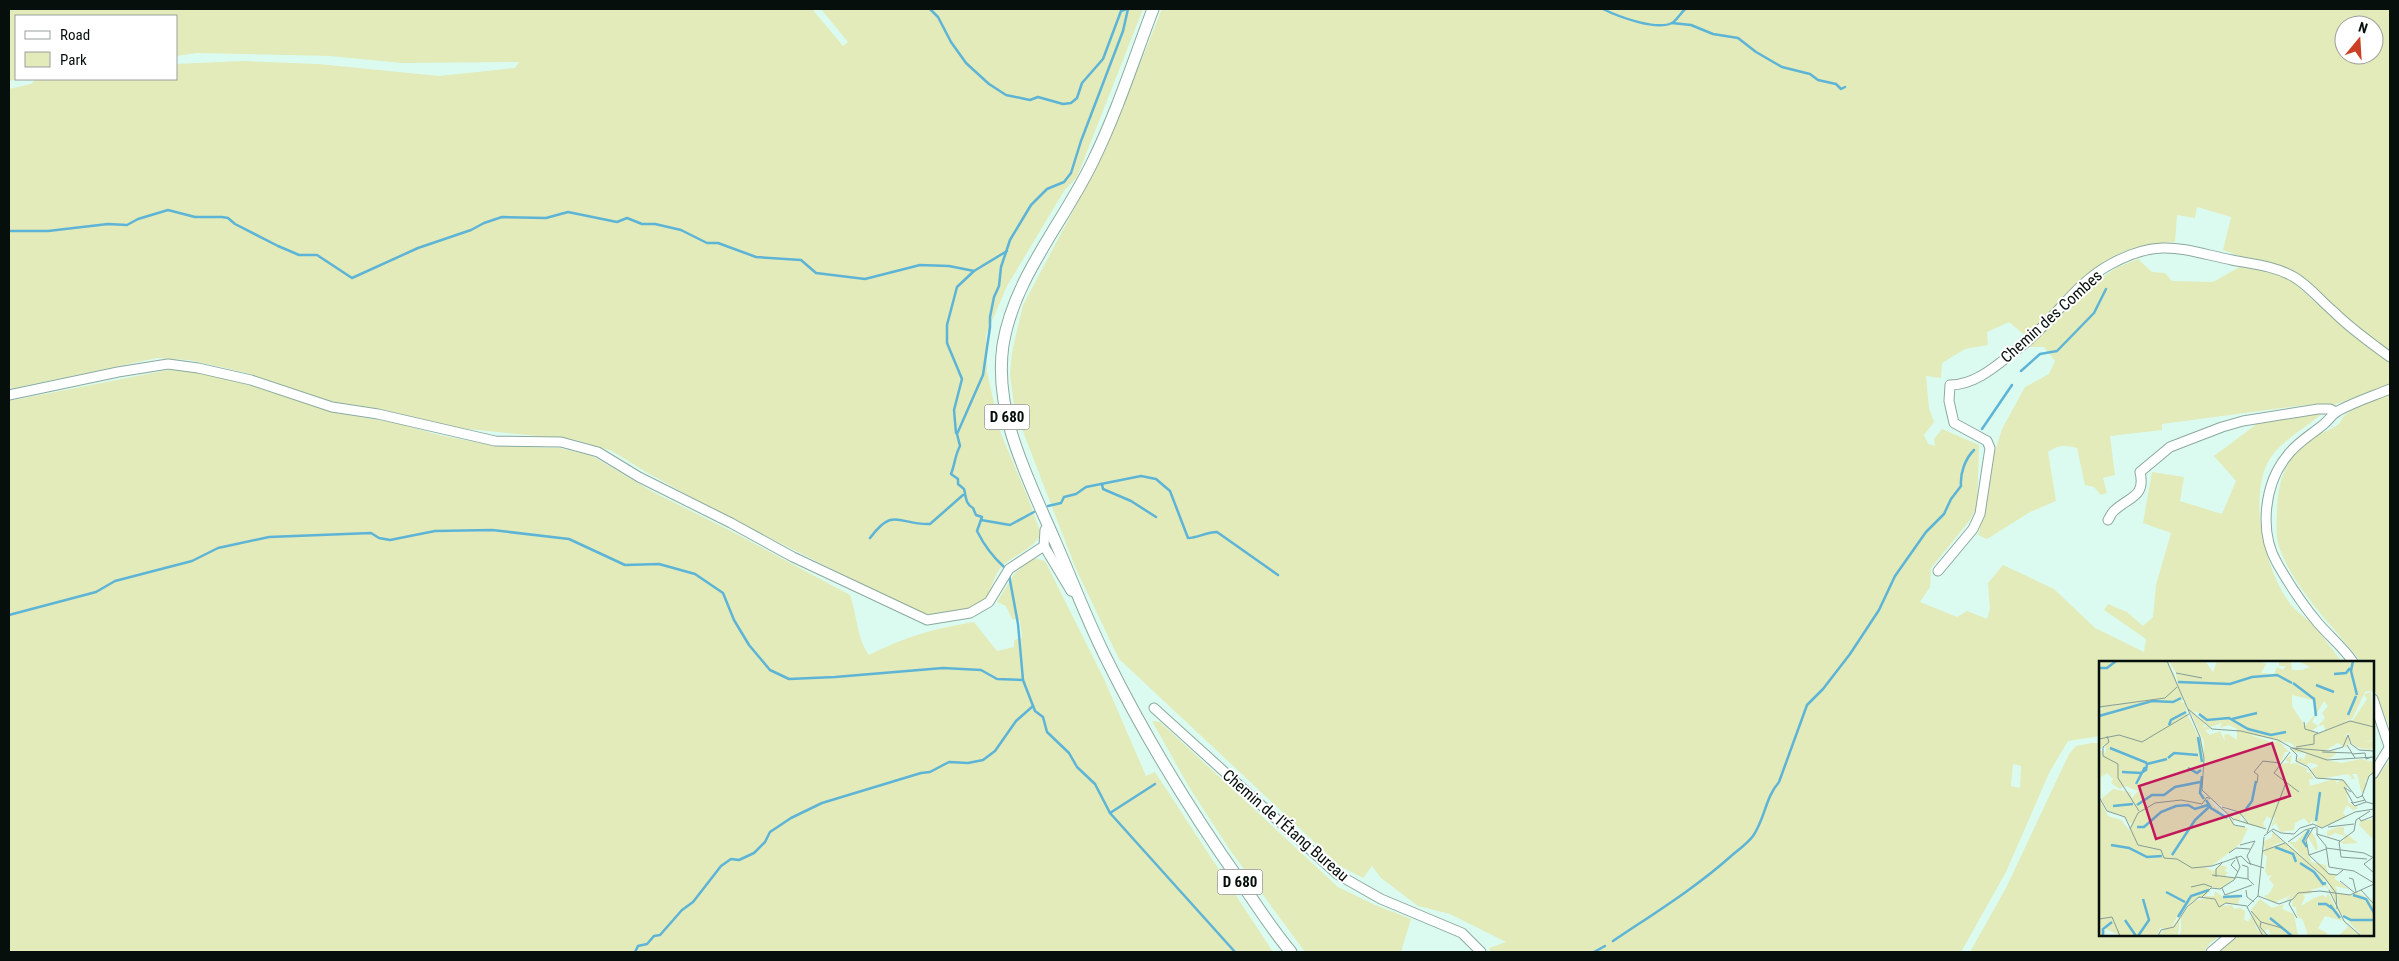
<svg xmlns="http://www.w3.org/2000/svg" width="2399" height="961" font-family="'Roboto Condensed',sans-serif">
<rect width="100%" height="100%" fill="#dcfbf0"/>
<!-- green -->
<g fill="#e2ebb9" fill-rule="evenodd">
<path d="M 9,9 L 812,9 L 843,46 L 848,42 L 821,9 L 1143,9 L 1077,177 L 1064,191 L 1007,286 L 986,335 L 987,372 L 1001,434 L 1028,498 L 1041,534 C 1033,549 1016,554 1003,565 C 994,573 993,587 987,596 C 971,617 937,618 915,611 L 711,508 L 646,472 L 612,451 L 576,440 L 459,428 L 381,409 L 329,401 L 247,373 L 189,360 L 157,358 L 9,389 L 9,89 L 31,84 L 36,79 L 176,79 L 176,64 L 243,61 L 318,64 L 439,76 L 515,68 L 519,62 L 402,63 L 330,56 L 197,53 L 176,56 L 176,16 L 16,16 L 16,79 L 18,79 L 9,81 Z"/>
<path d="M 1162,9 L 2390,9 L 2390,350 L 2365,333 L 2300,277 L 2223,250 L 2231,217 L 2197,207 L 2195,218 L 2177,215 L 2175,242 C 2126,244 2103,258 2068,292 C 2052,307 2044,323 2026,336 L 2009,322 L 1987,332 L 1988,345 L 1965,349 L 1942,363 L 1941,378 L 1926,376 L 1929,408 L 1934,422 L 1924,435 L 1928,444 L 1935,446 L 1934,439 L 1942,429 L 1979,445 L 1977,507 L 1970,520 L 1931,568 L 1930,587 L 1920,602 L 1957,617 L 1967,611 L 1987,619 L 1990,609 L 1988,583 L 2003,565 L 2054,589 L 2095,628 L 2144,652 L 2146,639 L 2104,610 L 2108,604 L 2127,612 L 2143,626 L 2153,617 L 2156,585 L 2171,533 L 2143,523 L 2152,472 L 2184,477 L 2180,501 L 2222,514 L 2236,481 L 2214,456 L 2257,424 L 2311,414 L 2322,414 C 2307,426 2287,438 2274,453 C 2245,488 2264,568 2289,602 C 2294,610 2304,616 2311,623 C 2322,635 2332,649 2342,662 L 2100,662 L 2100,736 L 2068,741 L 2050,771 L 2006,872 L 1961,952 L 1744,952 L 1743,951 L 1491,952 L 1489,948 L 1506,942 L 1450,914 L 1418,906 L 1381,878 L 1372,866 L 1363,878 L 1340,866 L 1119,659 L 1076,569 L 1015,411 L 1010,375 L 1012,352 L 1023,305 L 1105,151 ZM 2344,25 L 2374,25 L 2374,55 L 2344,55 ZM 2013,764 L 2021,766 L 2020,788 L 2011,786 Z"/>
<path d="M 2138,259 L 2152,272 L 2165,273 L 2172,281 L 2213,282 L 2243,265 L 2263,268 L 2292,281 L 2331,316 L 2390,362 L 2390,384 L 2334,405 L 2313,404 L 2162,424 L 2162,430 L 2110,436 L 2115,475 L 2103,478 L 2107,493 L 2101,495 L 2094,487 L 2085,485 L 2077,448 C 2065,445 2058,445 2048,452 L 2056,501 L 2030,512 L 1987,539 L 1978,535 L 1984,514 L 1990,467 L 2002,429 L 2025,387 L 2049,374 L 2055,361 L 2044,347 L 2025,347 L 2062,314 L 2074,297 L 2116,268 Z"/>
<path d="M 168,370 L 198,371 L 242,383 L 337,413 L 396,423 L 439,435 L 495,446 L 560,448 L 592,456 L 653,492 L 729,530 L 850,595 C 857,615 857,639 869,655 C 908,636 932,629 974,622 L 997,651 L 1014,647 L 1014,640 L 1022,638 L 1020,620 L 1012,619 L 1006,606 L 997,602 L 1015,573 L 1034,558 L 1045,561 L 1104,679 L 1146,776 L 1155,772 L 1273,952 L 9,952 L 9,401 Z"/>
<path d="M 2390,394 L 2390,729 L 2373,686 L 2373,662 L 2361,662 C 2333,626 2299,595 2281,552 C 2276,541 2276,526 2277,514 C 2277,483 2285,457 2312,438 C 2319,433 2329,431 2336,426 C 2341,424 2341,418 2345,415 C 2358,405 2376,400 2390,394 Z"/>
<path d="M 1152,721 L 1160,722 L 1338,887 L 1373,904 L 1411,919 L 1401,952 L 1305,952 L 1230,850 L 1189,787 Z"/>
<path d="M 2092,743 L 2100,743 L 2100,935 L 2221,935 L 2210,943 L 2204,952 L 1970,952 L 2006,888 L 2069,754 L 2076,746 Z"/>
<path d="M 2390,760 L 2390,952 L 2218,952 L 2239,935 L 2373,935 L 2373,782 Z"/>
</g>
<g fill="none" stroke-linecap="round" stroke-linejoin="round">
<!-- stream -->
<g stroke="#5db4d7" stroke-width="2.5">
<path d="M 930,9 L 938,17 L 951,42 L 966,63 L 989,84 L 1006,95 L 1030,100 L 1038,97 L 1063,104 L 1071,103 L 1077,98 L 1082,83 L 1103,59 L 1121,11 L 1127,9"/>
<path d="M 1603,9 C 1617,16 1656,31 1672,23 C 1676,21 1681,13 1685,9"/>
<path d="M 1672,23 L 1691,25 L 1713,34 L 1738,38 L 1756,52 L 1782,67 L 1810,74 L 1818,80 L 1836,84 L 1841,89 L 1845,87"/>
<path d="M 9,231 L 48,231 L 108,224 L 127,225 L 138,219 L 168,210 L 195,217 L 222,217 L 228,218 L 235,224 L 278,246 L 299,255 L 317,255 L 352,278 L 418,248 L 471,230 L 484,223 L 502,217 L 546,218 L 568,212 L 617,222 L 627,218 L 642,224 L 655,224 L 681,230 L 707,243 L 718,243 L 756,257 L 801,260 L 816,273 L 865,279 L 920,265 L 949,266 L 974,271 L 1007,251"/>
<path d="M 2021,371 L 2040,354 L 2057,351 L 2094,313 L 2106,289"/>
<path d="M 1982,429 L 2012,385"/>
<path d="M 956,433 L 954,410 L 962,379 L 947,343 L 947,325 L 957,287 L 974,271"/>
<path d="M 1102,484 L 1103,489 L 1131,501 L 1156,517"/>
<path d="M 1048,506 L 1061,503 L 1064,497 L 1076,494 L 1086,487 L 1141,476 L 1156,479 L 1170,491 L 1188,538 C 1198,538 1206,532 1217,532 L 1278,575"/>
<path d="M 981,520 L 1010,525 L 1034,512"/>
<path d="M 870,538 C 894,506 898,525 930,524 L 963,495"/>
<path d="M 1004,567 C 993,557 984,545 977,531 L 982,517 L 976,515 L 973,508 C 965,504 966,496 964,489 L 958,484 L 958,479 L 951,474 C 955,464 955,455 960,446 L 957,434 L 983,375 L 990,327 L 990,317 L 994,297 L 999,286 L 1001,267 L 1010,240 L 1031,205 L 1047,189 L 1064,182 L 1071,173 L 1081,141 L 1123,31 L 1128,9"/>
<path d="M 1009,575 L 1018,624 L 1023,680 L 1035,711 L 1043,717 L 1047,732 L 1069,753 L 1077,767 L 1095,784 L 1110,813 L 1235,952"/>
<path d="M 9,615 L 96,592 L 115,581 L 192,561 L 218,548 L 269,537 L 371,533 L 379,538 L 390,540 L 435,531 L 492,530 L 569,539 L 625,565 L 659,564 L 695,574 L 723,593 L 734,620 L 749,645 L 770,670 L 789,679 L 835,677 L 943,668 L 981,670 L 997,679 L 1023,680"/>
<path d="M 1110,813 L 1155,784"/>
<path d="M 1613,941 C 1653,914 1694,889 1730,857 C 1738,850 1747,844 1753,836 C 1765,819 1765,798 1779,782 L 1807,705 L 1823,689 L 1850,654 L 1879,610 L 1895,576 L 1926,532 L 1944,514 L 1951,499 L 1961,486 C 1960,473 1965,459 1974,450"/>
<path d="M 635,952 L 638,946 L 647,944 L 654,936 L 660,935 L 682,910 L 693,902 L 721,866 L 731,859 L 739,860 L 754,853 L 765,842 L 770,832 L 791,818 L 822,803 L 921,773 L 930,772 L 949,762 L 968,763 L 983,760 L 995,751 L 1016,721 L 1033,706"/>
<path d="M 1594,952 L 1605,946"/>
</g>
<defs>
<g id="minor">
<path d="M 9,395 L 118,372 L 168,364 L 198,368 L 251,380 L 332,407 L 378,414 L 495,441 L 561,442 L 598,452 L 639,477 L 731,523 L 793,557 L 927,620 L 970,613 L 989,602 L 1009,569 L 1044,546 L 1071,591 L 1074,592"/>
<path d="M 2108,520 C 2110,517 2112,512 2115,510 C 2129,497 2146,497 2140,472 L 2170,447 L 2222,427 L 2243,421 L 2318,409 L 2330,409 L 2336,412"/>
<path d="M 1044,546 L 1045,530 L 1048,526"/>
<path d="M 1938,571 L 1973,529 L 1980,514 L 1990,448 L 1987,441 L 1954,423 L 1949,401 L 1950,385 C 1977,385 1999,363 2019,348 C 2053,323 2073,284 2111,264 C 2160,237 2183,250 2232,260 C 2253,264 2275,266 2294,277 C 2308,285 2321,301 2334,312 C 2351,329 2371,343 2390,357"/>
<path d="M 2353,662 C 2343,647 2330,637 2318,623 C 2302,604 2289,584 2277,563 C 2259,532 2264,484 2287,456 C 2297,442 2311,435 2324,424 C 2329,420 2332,414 2338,411 C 2354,402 2373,396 2390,389"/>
<path d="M 2373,699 L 2390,749"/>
<path d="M 1154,708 L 1337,874 L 1381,899 L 1462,933 L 1481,952"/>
<path d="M 2373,774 L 2389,748"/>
<path d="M 2211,952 L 2231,935"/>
</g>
<path id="major" d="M 1153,9 C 1134,59 1117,112 1093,161 C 1064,222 1014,277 1003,345 C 993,414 1029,480 1055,541 C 1072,580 1087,620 1106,658 C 1145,737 1191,812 1242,884 C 1258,907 1273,931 1291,952"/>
</defs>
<!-- minor casing -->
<use href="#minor" stroke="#8ca99e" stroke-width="11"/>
<!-- major casing -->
<use href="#major" stroke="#8ca99e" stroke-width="13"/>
<!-- minor -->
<use href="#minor" stroke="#fff" stroke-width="9"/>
<!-- major -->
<use href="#major" stroke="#fff" stroke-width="11"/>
</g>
<g text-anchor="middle" stroke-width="4" stroke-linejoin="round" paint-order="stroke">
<!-- shield labels -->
<g fill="#fff" stroke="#515755" stroke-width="1">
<rect x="984.5" y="404.5" width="45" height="25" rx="4"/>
<rect x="1217.5" y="869.5" width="45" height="25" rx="4"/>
</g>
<g font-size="15" font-weight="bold" fill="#060f0c">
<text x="1007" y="422">D 680</text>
<text x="1240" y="887">D 680</text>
</g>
<!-- street labels -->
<g font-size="16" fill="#060f0c" stroke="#fff">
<text transform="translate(2051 316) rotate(-42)" y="6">Chemin des Combes</text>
<text transform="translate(1286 825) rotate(41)" y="6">Chemin de l'Étang Bureau</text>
</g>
</g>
<!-- overview -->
<g transform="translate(2099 661)">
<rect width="275" height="275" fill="#dcfbf0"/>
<path d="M 0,0 L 67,0 L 74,11 L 84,38 L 82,41 L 86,42 L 88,53 L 102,80 L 104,97 L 102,128 L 118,147 L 132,160 L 132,157 L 135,159 L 135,165 L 149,167 L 142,182 L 113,205 L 104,205 L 114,210 L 121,204 L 128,206 L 126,211 L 131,212 L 127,213 L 127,216 L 136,217 L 121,228 L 113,226 L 107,235 L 115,235 L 116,230 L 123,235 L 138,233 L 141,237 L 139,243 L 126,242 L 123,245 L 133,244 L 135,248 L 145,246 L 141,247 L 146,250 L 145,258 L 149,261 L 152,255 L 163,275 L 80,275 L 82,270 L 82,255 L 95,240 L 108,237 L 104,235 L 94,240 L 77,258 L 72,267 L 81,256 L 79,275 L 59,275 L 66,268 L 61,267 L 58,275 L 22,275 L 5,267 L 7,273 L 0,275 L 0,137 L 9,155 L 22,159 L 31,170 L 33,161 L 31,163 L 25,155 L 9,150 L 2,138 L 14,128 L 31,131 L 33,137 L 39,130 L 26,125 L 21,128 L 12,122 L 14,118 L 8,112 L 2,116 L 2,138 L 0,135 L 0,90 L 4,90 L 3,95 L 7,90 L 6,83 L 0,89 L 0,50 L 4,48 L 0,46 ZM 70,0 L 106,0 L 114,11 L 118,0 L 161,0 L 167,3 L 162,12 L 175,13 L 178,6 L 184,9 L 187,5 L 180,5 L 180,0 L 192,0 L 193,9 L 203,9 L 211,6 L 199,0 L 275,0 L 275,31 L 269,30 L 266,31 L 253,58 L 243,60 L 254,59 L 268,38 L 265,33 L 272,31 L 275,79 L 264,81 L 275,80 L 275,85 L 271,89 L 257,86 L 251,80 L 250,72 L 246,75 L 250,76 L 250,81 L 252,84 L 248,83 L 247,87 L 239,82 L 226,90 L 236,90 L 237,93 L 228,99 L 242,102 L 262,98 L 275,101 L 275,111 L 266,120 L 268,124 L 263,133 L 258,113 L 253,113 L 256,118 L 249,118 L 253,117 L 249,113 L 219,118 L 211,109 L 219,105 L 217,103 L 209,102 L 208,105 L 197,100 L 201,96 L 205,99 L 207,92 L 194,91 L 193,87 L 196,86 L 192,82 L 148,73 L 172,81 L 180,80 L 190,91 L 186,91 L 181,103 L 190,102 L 186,98 L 193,94 L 191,103 L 197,102 L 209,108 L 207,111 L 212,112 L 215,119 L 210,118 L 211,125 L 235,118 L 238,122 L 243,118 L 247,121 L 251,127 L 245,125 L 253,139 L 247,132 L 250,142 L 259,147 L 254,149 L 248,144 L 244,152 L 248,156 L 224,166 L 219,166 L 217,160 L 213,163 L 214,158 L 210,163 L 205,157 L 196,162 L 195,169 L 181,171 L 177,162 L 172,166 L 176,156 L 172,158 L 168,155 L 164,163 L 167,167 L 150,164 L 143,161 L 145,159 L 153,164 L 142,153 L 141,161 L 120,147 L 117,144 L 130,150 L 135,151 L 137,155 L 141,152 L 114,141 L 104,129 L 105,81 L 79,24 L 77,13 L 81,12 L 77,12 ZM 193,34 L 213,39 L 217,44 L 215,55 L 206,65 L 193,45 ZM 225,40 L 229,45 L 223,52 L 226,57 L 219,65 L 225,64 L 226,70 L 215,74 L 217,72 L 213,70 L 219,65 L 213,61 ZM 94,50 L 100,52 L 103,60 L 112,66 L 123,62 L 121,67 L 130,64 L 138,68 L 138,79 L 129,73 L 125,74 L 126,80 L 121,70 L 111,74 L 106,69 L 112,68 L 108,65 L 102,67 L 106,64 ZM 275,158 L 275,176 L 273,177 L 260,164 L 261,160 ZM 239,166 L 245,166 L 245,173 L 250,175 L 259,182 L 244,183 L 241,180 L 245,180 L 246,175 L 236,172 L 228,176 L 228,170 ZM 208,169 L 209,173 L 212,171 L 216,175 L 219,187 L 217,190 L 208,174 L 207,181 L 212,201 L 227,204 L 229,212 L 237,214 L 236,218 L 250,228 L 235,225 L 238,228 L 237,244 L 230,223 L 205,198 L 208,192 L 205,197 L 190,181 L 197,181 ZM 173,171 L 184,181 L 174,184 L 174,185 L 188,182 L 220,211 L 232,231 L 226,225 L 212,229 L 213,232 L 204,234 L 206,236 L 202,245 L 215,237 L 224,234 L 227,237 L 229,232 L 244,260 L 261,275 L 239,275 L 249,266 L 244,260 L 226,255 L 219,267 L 213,264 L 228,272 L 227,275 L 209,275 L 204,259 L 198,255 L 197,246 L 193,245 L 194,236 L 185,241 L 192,234 L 175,242 L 167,237 L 165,235 L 170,233 L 175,224 L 170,218 L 173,214 L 169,215 L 166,210 L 168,196 L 163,191 L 166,188 L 164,181 L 173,176 ZM 258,231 L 270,238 L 275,246 L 275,275 L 263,275 L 240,250 L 238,232 L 253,234 ZM 161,238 L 173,247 L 185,243 L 183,248 L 195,253 L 199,275 L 172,275 L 169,268 L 165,270 L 169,275 L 164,275 L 157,267 L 152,249 Z" fill="#e2ebb9" fill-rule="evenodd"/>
<path fill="none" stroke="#5db4d7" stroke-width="2.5" d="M 254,0 L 252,10 L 258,34M 0,7 L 8,7 L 17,0M 235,13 L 247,12 L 251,7M 79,21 L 131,23 L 153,16 L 178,14 L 193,22M 194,22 L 215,38 L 217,55M 217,24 L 235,31M 100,53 L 108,59 L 130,57 L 149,68 L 172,74 L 187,71M 249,54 L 257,35M 0,55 L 53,40 L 74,41 L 82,37M 133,58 L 158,52M 70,64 L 72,59 L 87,51M 99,76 L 103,101M 11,87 L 48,102M 69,97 L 75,92 L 99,94M 89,107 L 98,112 L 102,109M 23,111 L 42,112 L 47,109 L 48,103 L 68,98M 103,115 L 101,132 L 105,138M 37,123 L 46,106M 107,139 L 112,147 L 128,157M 38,144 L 53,134 L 65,134 L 76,126 L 101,121M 14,145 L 34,143M 147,148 L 153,140 L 157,120M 217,160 L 221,131M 38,166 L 45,166 L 62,151 L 77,145 L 89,144 L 96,148 L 109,144M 12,184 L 30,187 L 48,196 L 63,195M 176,186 L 194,193 L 197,201M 208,186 L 204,180 L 210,169M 73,194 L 96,159 L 110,146M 201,202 L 215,211 L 224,223 L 227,222M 67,231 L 86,241M 254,234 L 267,238 L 275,252M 124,236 L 143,235M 219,243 L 227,243 L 234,248M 231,244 L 241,257M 244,255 L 252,259 L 275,259M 79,256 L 92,235 L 110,229M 171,257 L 193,275M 26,259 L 37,275M 4,275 L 4,268 L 13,261M 39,275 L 50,259 L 44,238"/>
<path fill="none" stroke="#869d95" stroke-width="1" d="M 68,0 L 101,76 L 105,97 L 103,129 L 134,158 L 167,168M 77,12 L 103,17M 0,46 L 66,37 L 78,26M 89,48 L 113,68 L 142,70 L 179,79 L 193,87 L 230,90 L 244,86 L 249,74 L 252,83 L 260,89 L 275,90M 205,61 L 206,68 L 219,72M 8,75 L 10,81 L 4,86 L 4,95 L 19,103 L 19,117 L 40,150M 0,78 L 20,74 L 43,81 L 90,53M 248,84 L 256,97M 197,86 L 215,83 L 215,74 L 251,60 L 275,66M 191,87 L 198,94 L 197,100 L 209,106 L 217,117 L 244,119 L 258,137 L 263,135 L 270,115 L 275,111M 193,87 L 228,99 L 275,96M 191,91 L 175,112 L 200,131M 223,91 L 253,92M 253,93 L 266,92 L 267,98 L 273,96M 158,122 L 159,114 L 155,111 L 164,100 L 181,102M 252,131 L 245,126 L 254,142 L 266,139M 263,134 L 267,141 L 275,143M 0,136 L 8,150 L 26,156 L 39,184 L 62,189 L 65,197 L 78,198 L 93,207 L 113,205 L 142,195 L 149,202 L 165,207M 252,141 L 256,145 L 267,141M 123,146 L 140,151 L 149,162M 130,156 L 135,164 L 146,166M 260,157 L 262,160 L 275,155M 218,166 L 218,174 L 227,185 L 230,206 L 255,210 L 275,222M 229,166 L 255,163M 31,168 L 39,152 L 56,142 L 82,139 L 103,143 L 108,136 L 111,138M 173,170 L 225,216 L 237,232 L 238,248M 168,172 L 186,124M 218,173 L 241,180M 165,175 L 174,168 L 182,172 L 195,173 L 201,167 L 214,163 L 223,167 L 256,151 L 275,148M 189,181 L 206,169 L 217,166M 141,184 L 156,180M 227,187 L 265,192 L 275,197M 164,190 L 186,182M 130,192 L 137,187 L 151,188M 210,194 L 230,213 L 238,214 L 244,209M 210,194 L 207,179 L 214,167M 210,194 L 227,188M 273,197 L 265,203 L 275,212M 268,198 L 242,196 L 240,181 L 255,170 L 257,159 L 271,150M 136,199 L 132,204 L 139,211M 143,204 L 149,206 L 149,218M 152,204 L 148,195 L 156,180M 113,214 L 137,217M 117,216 L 117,208 L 124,201M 137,216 L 149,218 L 155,224M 250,217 L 254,218 L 257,231M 241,220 L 256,232M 92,226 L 105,223 L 113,226M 123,227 L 126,234 L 153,224M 147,229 L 148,236 L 155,241M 230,229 L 245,260 L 262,275M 262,229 L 275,243M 159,235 L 180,243 L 194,238 L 199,232 L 221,230 L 251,234 L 275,223M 103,236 L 112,227 L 121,228 L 135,219 L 141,206 L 137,195M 192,239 L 190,243 L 198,257M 152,250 L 162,261 L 183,267M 0,258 L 13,256 L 21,275M 162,261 L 161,266 L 169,275M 59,275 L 62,269 L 75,266 L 88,246 L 100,236 L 116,238 L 120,246 L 127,242 L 148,245M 164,275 L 148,246 L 159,235 L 165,176"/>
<path fill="#c2185b" fill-opacity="0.15" stroke="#c2185b" stroke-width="2.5" d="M 173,82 L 191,135 L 57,178 L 40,125 Z"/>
<rect width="275" height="275" fill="none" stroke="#060f0c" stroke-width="2.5"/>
</g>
<!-- border -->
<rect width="2399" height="961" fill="none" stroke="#060f0c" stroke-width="20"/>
<!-- legend -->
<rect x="15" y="15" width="162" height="65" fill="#ffffff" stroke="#9b9f9e"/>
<rect x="25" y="31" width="25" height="8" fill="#ffffff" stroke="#9b9f9e"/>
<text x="60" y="40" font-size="15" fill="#060f0c">Road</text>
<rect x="25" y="52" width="25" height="15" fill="#e2ebb9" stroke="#9b9f9e"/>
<text x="60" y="65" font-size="15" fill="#060f0c">Park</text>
<!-- north arrow -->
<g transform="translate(2359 40) rotate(18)"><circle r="24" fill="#ffffff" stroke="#9b9f9e"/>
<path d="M0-4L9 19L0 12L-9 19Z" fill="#cb4025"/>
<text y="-8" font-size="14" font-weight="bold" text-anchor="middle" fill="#060f0c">N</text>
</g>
</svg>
